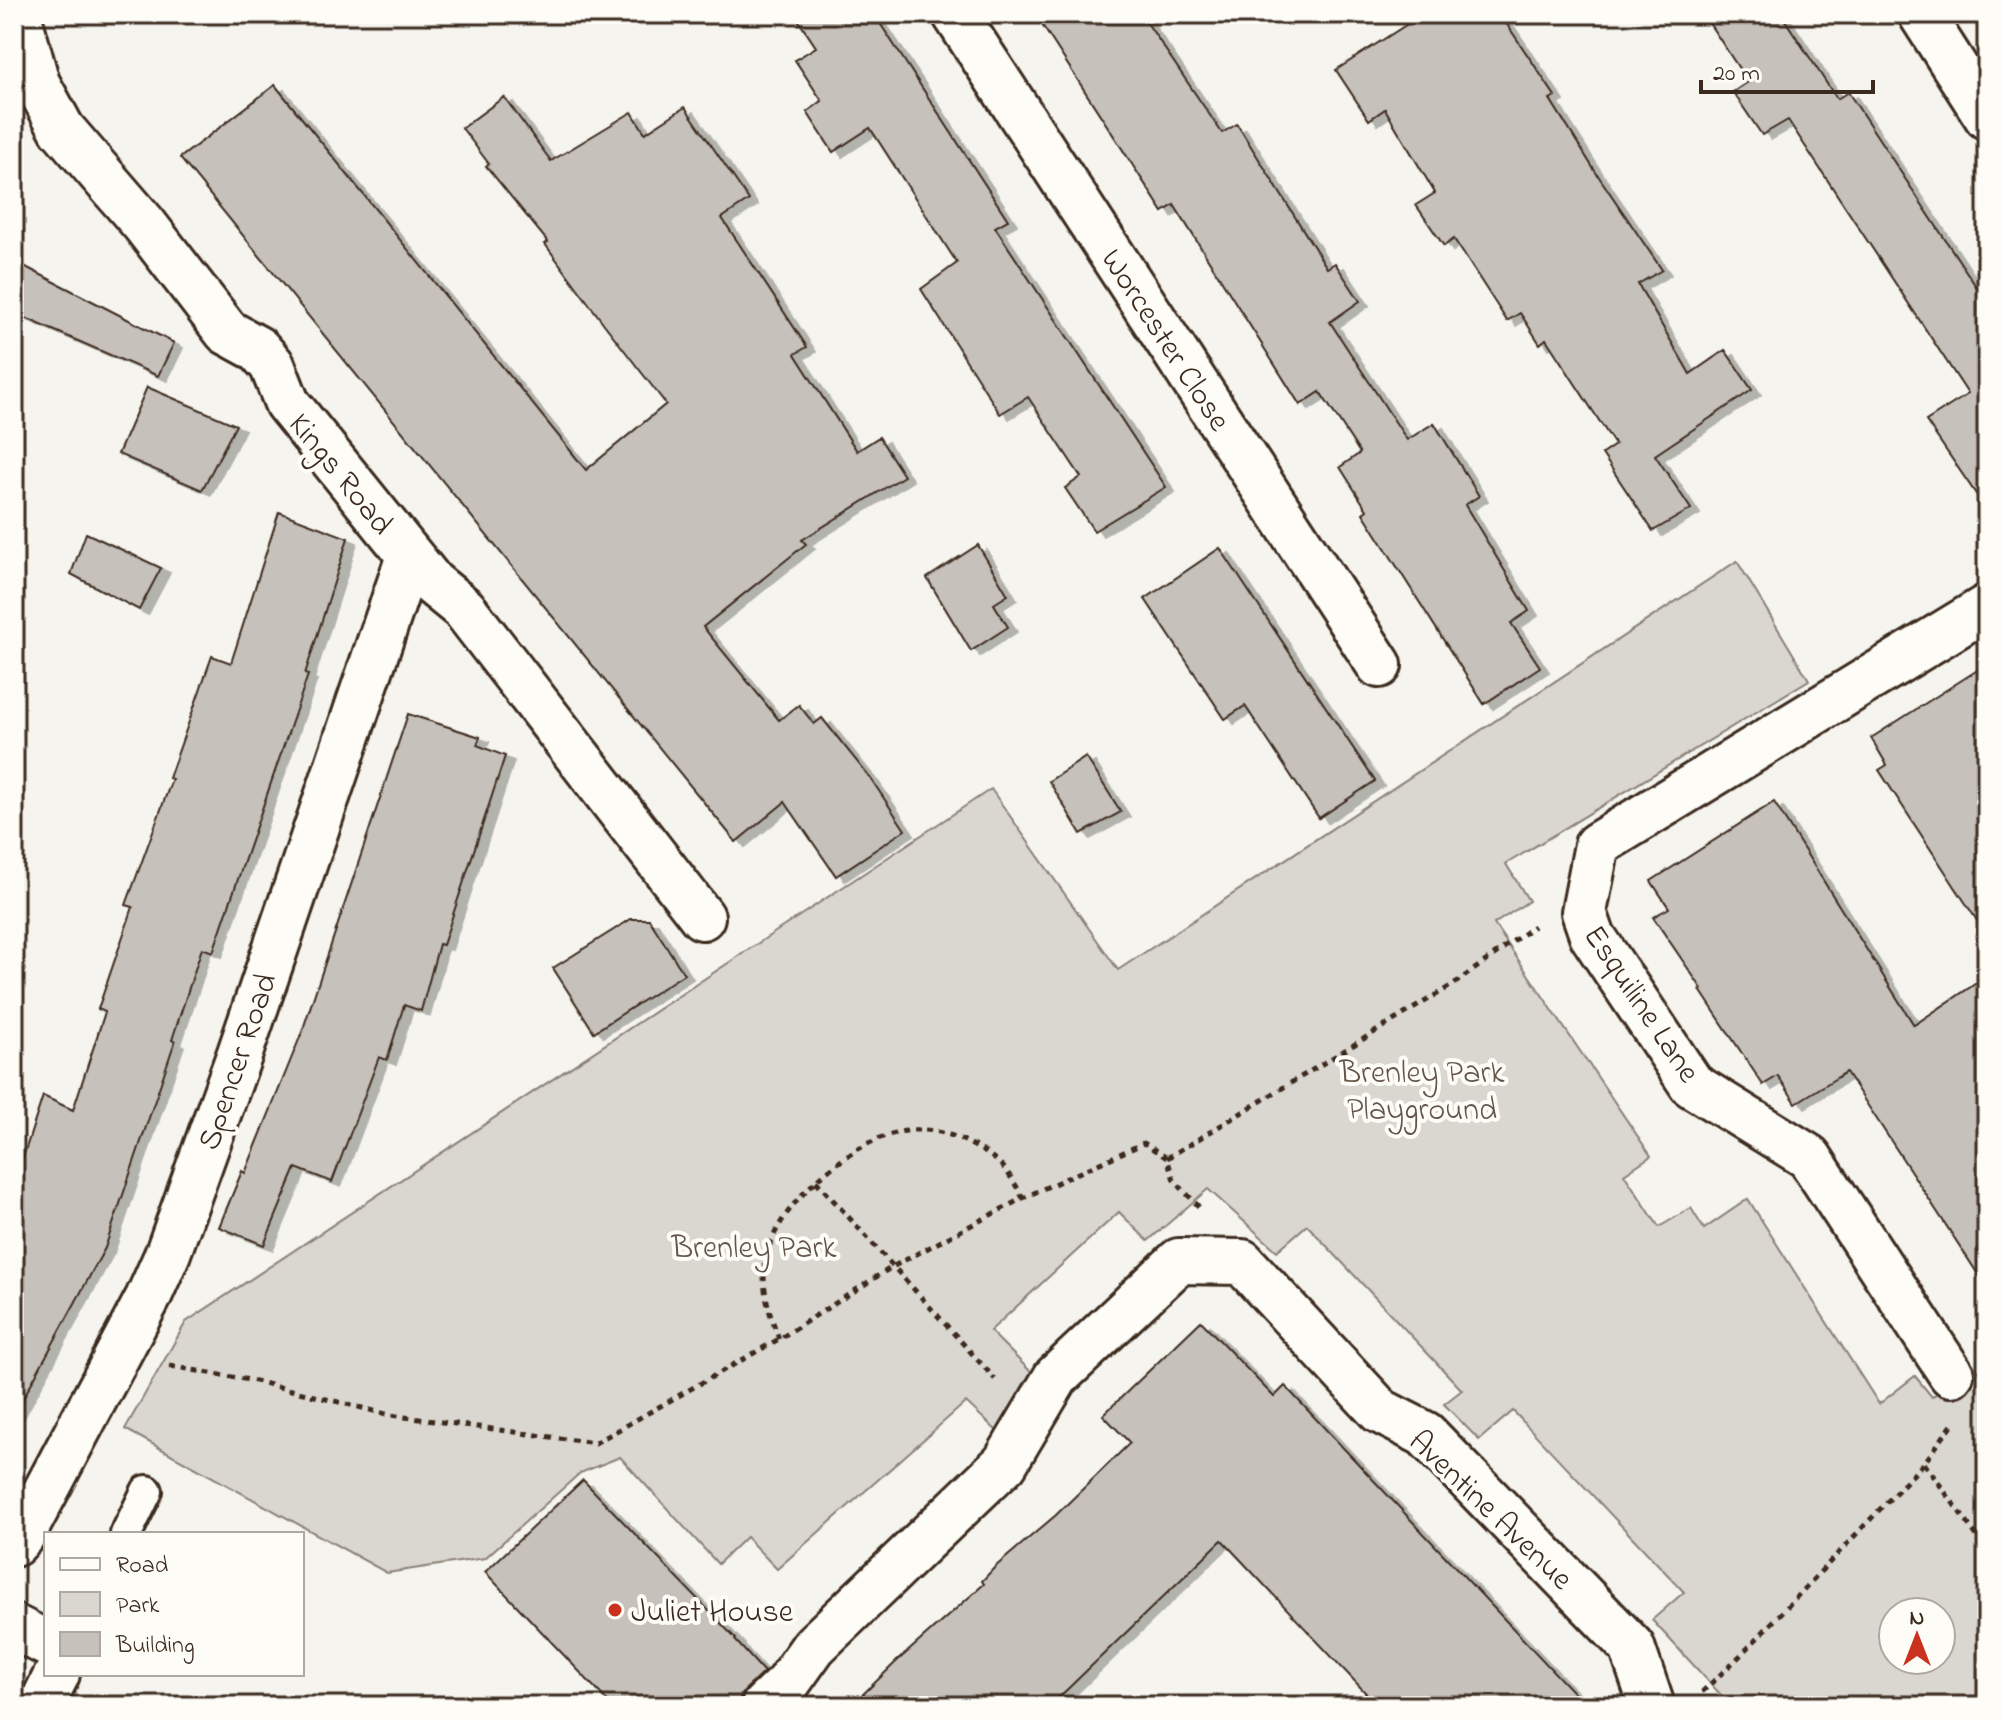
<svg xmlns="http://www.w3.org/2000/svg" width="2001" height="1720" font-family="'Indie Flower',sans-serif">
<defs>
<filter id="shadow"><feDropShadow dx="9" dy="5" stdDeviation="0" flood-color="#0004"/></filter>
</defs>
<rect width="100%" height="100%" fill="#f5f4ee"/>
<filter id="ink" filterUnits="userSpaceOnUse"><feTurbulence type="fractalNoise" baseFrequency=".0125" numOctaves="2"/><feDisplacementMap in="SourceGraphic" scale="16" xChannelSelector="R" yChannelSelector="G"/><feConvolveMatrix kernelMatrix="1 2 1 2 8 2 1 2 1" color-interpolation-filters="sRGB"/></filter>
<g filter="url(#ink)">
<!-- green -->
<path fill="#dad6d0" stroke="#8a8077" stroke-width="2" fill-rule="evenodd" d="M 1737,561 L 1809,680 L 1506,864 L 1529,901 L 1494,924 L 1651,1156 L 1624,1174 L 1659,1227 L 1691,1208 L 1704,1229 L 1748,1199 L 1879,1404 L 1915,1376 L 1932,1397 L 1973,1364 L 1987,1382 L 1987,1706 L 1731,1706 L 1652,1620 L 1684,1592 L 1513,1411 L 1479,1440 L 1444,1404 L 1462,1390 L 1307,1225 L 1277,1251 L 1208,1189 L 1148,1241 L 1119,1212 L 990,1331 L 1033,1374 L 1000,1434 L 966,1402 L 777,1569 L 746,1537 L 718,1564 L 620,1457 L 580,1473 L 485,1558 L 387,1573 L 125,1429 L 186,1322 L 991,789 L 1118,970 ZM 1893,1612 L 1941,1612 L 1941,1660 L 1893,1660 Z"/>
<!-- building -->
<g fill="#c7c1bb" stroke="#3b2a1e" stroke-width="2" filter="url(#shadow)">
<path d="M 794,14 L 874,14 L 1008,220 L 995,227 L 1166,487 L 1094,531 L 1065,488 L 1081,477 L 1028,397 L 1000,414 L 921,289 L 957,263 L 870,128 L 833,152 L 807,112 L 822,101 L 795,60 L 816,47 Z"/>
<path d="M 1035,14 L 1141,14 L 1222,133 L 1237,124 L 1327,268 L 1335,263 L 1360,301 L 1330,322 L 1407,440 L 1434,423 L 1479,496 L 1465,505 L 1529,611 L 1511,623 L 1540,667 L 1484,704 L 1363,513 L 1367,510 L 1340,467 L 1360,453 L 1320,392 L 1300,405 L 1174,205 L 1163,212 Z"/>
<path d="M 1423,14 L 1500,14 L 1555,96 L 1550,99 L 1595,171 L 1662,270 L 1638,284 L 1690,374 L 1725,350 L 1752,390 L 1655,455 L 1691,509 L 1653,531 L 1602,454 L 1615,445 L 1546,339 L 1540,344 L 1520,313 L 1507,321 L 1454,239 L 1444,246 L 1416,205 L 1435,193 L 1385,109 L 1369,120 L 1336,70 Z"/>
<path d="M 1703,14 L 1781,14 L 1837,99 L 1848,92 L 1987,303 L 1987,510 L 1926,421 L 1968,394 L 1788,120 L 1762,135 L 1733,92 L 1748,82 Z"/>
<path d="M 275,85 L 586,470 L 666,404 L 604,324 L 545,244 L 548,242 L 486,166 L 489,164 L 462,128 L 504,97 L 551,161 L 632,112 L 645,133 L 685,107 L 749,200 L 722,218 L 807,347 L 795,354 L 857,451 L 879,437 L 904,476 L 802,540 L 806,544 L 703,627 L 779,720 L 799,705 L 814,724 L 822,718 L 871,779 L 905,830 L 836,876 L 785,802 L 736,842 L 180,158 Z"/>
<path d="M 14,261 L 174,343 L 158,376 L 14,313 Z"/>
<path d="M 147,387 L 236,425 L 202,490 L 118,454 Z"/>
<path d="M 279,512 L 348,538 L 305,674 L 308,675 L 213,952 L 202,948 L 172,1040 L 175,1041 L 105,1248 L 14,1415 L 14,1185 L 43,1096 L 73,1110 L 105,1012 L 98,1009 L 133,907 L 126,905 L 172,779 L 169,778 L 186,730 L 212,656 L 231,663 Z"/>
<path d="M 86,533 L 161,568 L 139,610 L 71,574 Z"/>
<path d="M 978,545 L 1008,595 L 994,604 L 1008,627 L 971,651 L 927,578 Z"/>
<path d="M 1220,548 L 1375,781 L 1319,818 L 1245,706 L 1225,719 L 1145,599 Z"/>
<path d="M 1987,664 L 1987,936 L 1879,770 L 1887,765 L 1871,738 Z"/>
<path d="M 408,714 L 480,737 L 477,745 L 505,756 L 443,945 L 439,944 L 421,1011 L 404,1005 L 387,1060 L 379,1057 L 332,1182 L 296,1168 L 264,1245 L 219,1227 L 242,1171 L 245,1173 L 302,1032 Z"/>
<path d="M 1086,757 L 1121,812 L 1081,834 L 1049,781 Z"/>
<path d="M 1774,802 L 1914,1025 L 1987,976 L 1987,1288 L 1846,1072 L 1796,1103 L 1778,1076 L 1763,1085 L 1700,990 L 1702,989 L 1653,917 L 1669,908 L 1651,881 Z"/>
<path d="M 631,919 L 649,919 L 684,974 L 594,1032 L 553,968 Z"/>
<path d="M 1201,1321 L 1274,1397 L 1285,1386 L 1586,1706 L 1378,1706 L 1222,1540 L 1050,1706 L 851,1706 L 896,1662 L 984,1584 L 982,1581 L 995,1567 L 1056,1515 L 1130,1443 L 1103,1415 Z"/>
<path d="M 583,1480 L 736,1639 L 735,1640 L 764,1672 L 746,1689 L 740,1698 L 740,1706 L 612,1706 L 485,1572 Z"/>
</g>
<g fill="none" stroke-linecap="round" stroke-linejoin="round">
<defs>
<path id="lane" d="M 126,1534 L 147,1491"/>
<g id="street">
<path d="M 18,14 L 37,83 L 62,129 L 144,224 L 227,332 L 258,349 L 272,365 L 287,403 L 432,583 L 464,609 L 702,917"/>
<path d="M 955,14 L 1379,665"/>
<path d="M 1951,1374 L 1809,1157 L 1692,1085 L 1592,935 L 1584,912 L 1597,845 L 1987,607"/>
<path d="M 14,1544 L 23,1534 L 148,1298 L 168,1253 L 240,1053 L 409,556"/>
<path d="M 14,1627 L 46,1643"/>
<path d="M 41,1706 L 57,1674"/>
<path d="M 764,1706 L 787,1684 L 814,1646 L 1005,1463 L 1056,1377 L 1179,1261 L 1242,1262 L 1380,1411 L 1425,1434 L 1632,1647 L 1652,1706"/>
</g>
<path id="secondary" d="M 1921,14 L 1987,117"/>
</defs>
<!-- lane casing -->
<use href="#lane" stroke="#3b2a1e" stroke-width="36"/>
<!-- street casing -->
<use href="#street" stroke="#3b2a1e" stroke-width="50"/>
<!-- secondary casing -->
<use href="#secondary" stroke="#3b2a1e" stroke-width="50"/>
<!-- path -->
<g stroke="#3b2a1e" stroke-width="5" stroke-dasharray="6 6" stroke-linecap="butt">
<path d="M 1167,1158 L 1454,984 L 1534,926"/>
<path d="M 816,1181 L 995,1379"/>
<path d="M 779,1339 C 770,1315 761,1289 765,1262 C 772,1226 798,1196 825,1173 C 872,1135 917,1113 974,1146 C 985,1152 1000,1161 1007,1172 C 1013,1180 1018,1189 1023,1198"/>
<path d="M 170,1366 L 255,1381 L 390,1415 L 595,1443 L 779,1339 L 892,1267 L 1023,1198 L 1144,1143 L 1167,1158 L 1174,1180 L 1201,1209"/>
<path d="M 1924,1463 L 1987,1550"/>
<path d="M 1702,1692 L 1745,1651 L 1924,1463 L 1952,1425"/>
</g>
<!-- lane -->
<use href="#lane" stroke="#fdfcf7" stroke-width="30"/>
<!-- street -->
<use href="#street" stroke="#fdfcf7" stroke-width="44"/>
<!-- secondary -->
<use href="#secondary" stroke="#fdfcf7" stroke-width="44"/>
</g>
</g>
<!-- markers -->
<circle fill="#c8321e" stroke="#fdfcf7" stroke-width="3" cx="615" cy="1610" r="8"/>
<g text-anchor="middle" stroke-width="8" stroke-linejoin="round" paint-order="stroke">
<!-- street labels -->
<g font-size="32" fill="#3b2a1e" stroke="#fdfcf7">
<text transform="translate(1167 339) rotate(57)" y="11">Worcester Close</text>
<text transform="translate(342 473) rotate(51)" y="11">Kings Road</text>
<text transform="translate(1643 1003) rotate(56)" y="11">Esquiline Lane</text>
<text transform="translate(236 1061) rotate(-71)" y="11">Spencer Road</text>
<text transform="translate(1492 1509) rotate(44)" y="11">Aventine Avenue</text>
</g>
<!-- park labels -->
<g font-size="32" fill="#63554a" stroke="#fdfcf7">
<text x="1422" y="1082">Brenley Park<tspan x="1422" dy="37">Playground</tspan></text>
<text x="754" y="1257">Brenley Park</text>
</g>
<!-- poi labels -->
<g font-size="32" fill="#3b2a1e" stroke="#fdfcf7" text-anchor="start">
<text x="631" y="1621">Juliet House</text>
</g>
</g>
<!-- margin -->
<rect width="2001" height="1720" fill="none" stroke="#fdfcf7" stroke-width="48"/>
<rect x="24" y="24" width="1953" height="1672" fill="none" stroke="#3b2a1e" stroke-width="3" filter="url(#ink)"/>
<!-- legend -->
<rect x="44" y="1532" width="260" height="144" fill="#fdfcf7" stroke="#afa8a0" stroke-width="2"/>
<rect x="60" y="1558" width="40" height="12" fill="#fdfcf7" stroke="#afa8a0" stroke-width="2"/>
<text x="116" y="1572" font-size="24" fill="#3b2a1e">Road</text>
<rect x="60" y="1592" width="40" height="24" fill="#dad6d0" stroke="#afa8a0" stroke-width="2"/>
<text x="116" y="1612" font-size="24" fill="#3b2a1e">Park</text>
<rect x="60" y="1632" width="40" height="24" fill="#c7c1bb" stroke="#afa8a0" stroke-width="2"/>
<text x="116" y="1652" font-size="24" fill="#3b2a1e">Building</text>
<!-- north arrow -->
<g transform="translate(1917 1636)"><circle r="38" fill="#fdfcf7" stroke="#afa8a0" stroke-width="2"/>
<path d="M0-6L14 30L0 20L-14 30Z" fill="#c8321e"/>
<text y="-12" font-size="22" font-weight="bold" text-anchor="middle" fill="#3b2a1e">N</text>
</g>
<!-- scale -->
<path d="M1701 80v12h172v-12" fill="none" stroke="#3b2a1e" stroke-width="4"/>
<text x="1713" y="80" font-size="24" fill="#3b2a1e" stroke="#fdfcf7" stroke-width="6" paint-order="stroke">20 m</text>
</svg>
